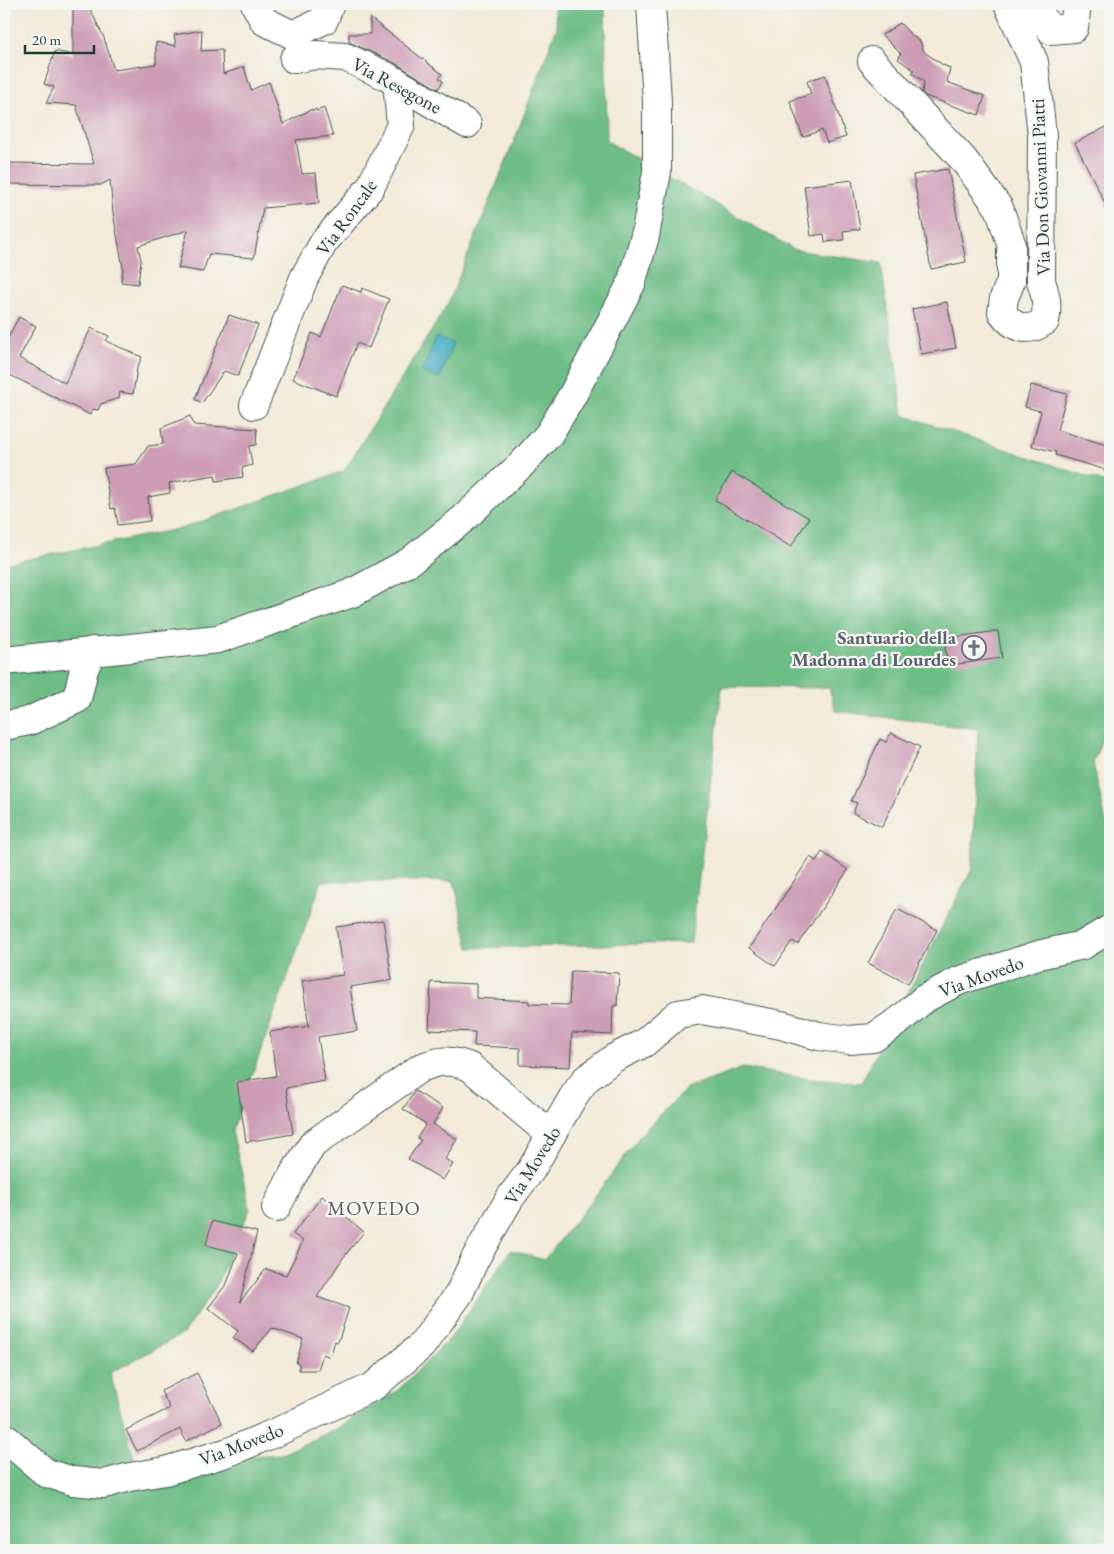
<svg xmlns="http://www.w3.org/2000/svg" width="1114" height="1554" font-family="'EB Garamond',serif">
<rect width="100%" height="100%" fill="#f6f6f2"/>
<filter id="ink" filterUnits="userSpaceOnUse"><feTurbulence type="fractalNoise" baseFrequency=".02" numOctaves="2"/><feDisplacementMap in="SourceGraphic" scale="10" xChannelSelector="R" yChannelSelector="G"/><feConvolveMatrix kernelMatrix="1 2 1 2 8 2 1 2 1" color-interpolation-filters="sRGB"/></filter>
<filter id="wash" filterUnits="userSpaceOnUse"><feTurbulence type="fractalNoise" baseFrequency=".0096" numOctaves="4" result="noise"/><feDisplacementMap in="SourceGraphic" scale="20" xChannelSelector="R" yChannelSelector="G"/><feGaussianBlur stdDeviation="1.12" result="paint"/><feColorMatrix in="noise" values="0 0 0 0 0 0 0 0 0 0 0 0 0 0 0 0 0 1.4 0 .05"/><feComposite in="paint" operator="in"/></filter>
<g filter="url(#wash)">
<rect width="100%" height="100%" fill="#f3ead9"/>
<!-- forest -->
<path fill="#6ebd87" stroke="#467d5e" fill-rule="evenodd" d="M 554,4 L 605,4 L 607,141 L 795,250 L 881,263 L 903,415 L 1110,484 L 1110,716 L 1093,763 L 1110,841 L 1110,1539 L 1053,1550 L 4,1550 L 4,564 L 183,528 L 344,471 L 448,304 L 513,144 L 557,27 ZM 722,687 L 829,688 L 836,711 L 978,729 L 972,869 L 861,1083 L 809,1079 L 743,1068 L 686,1089 L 642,1133 L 593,1199 L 544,1260 L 511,1250 L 452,1336 L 398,1390 L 336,1429 L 282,1454 L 205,1459 L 136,1465 L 110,1373 L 183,1334 L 215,1288 L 250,1209 L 232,1131 L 322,881 L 454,881 L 469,948 L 691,943 Z"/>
<!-- water -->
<path fill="#40aac0" stroke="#30747a" d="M 436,337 L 453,343 L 439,379 L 422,372 Z"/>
<g id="blocks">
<!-- building -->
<g fill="#cd9db6">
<path d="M 73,4 L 85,4 L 91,11 L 104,38 L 114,70 L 156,64 L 156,42 L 176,46 L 174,35 L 202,30 L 201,51 L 222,50 L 223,74 L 244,67 L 251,90 L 269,82 L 283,124 L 312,109 L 313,111 L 316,109 L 317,111 L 324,108 L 333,136 L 296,140 L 302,174 L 316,173 L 319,203 L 263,208 L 254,258 L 209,254 L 203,272 L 178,268 L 188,230 L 138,246 L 141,260 L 138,284 L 121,282 L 123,268 L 113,213 L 110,180 L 101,185 L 6,184 L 4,183 L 4,163 L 94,164 L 76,105 L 46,103 L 54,87 L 44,84 L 55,51 L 73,55 Z"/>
<path d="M 370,18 L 442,74 L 439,78 L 443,81 L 438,89 L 393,62 L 349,42 L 349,34 L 370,34 Z"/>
<path d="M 900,23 L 912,36 L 920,41 L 924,52 L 943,65 L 950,68 L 947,82 L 985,96 L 979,115 L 925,96 L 922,92 L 924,82 L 912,73 L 914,70 L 898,59 L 901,54 L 882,35 Z"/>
<path d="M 825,75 L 846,137 L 827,143 L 822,130 L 803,137 L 790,101 L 811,94 L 807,81 Z"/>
<path d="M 1110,125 L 1110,213 L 1075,143 Z"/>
<path d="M 948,169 L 966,262 L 931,269 L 913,175 Z"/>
<path d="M 852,180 L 860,229 L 843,231 L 844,240 L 825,242 L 824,234 L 811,236 L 804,186 Z"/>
<path d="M 342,285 L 361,292 L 362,288 L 389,299 L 369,348 L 357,343 L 336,396 L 293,379 L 312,333 L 321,337 Z"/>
<path d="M 947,302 L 956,348 L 921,354 L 912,309 Z"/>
<path d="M 229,315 L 258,325 L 238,376 L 224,371 L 202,403 L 195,399 Z"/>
<path d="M 19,317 L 36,326 L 19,358 L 65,383 L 91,328 L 109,336 L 106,341 L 142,357 L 137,368 L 133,394 L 120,392 L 119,398 L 101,404 L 98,410 L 93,409 L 90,415 L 10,375 L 4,387 L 4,345 Z"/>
<path d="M 1031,385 L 1067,394 L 1057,430 L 1110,446 L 1110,471 L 1055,455 L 1056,452 L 1032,446 L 1041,411 L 1025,407 Z"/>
<path d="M 190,416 L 194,425 L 257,429 L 256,445 L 249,446 L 252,465 L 242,468 L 243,477 L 216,481 L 215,475 L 169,483 L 170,493 L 148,497 L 150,521 L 118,525 L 115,508 L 111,509 L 104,468 L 136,464 L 148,446 L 163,444 L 161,428 Z"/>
<path d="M 732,472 L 809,518 L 791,547 L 715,500 Z"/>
<path d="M 998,631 L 1002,658 L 958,664 L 946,656 L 945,647 L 954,637 Z"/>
<path d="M 891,733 L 920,747 L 882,827 L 853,813 L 857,803 L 851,801 L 880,739 L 886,742 Z"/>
<path d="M 822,852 L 848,870 L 798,944 L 792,941 L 775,966 L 749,948 L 810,857 L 816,861 Z"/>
<path d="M 897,909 L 937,930 L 908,984 L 868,963 Z"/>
<path d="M 383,920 L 392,980 L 350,987 L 357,1031 L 318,1037 L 325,1081 L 286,1088 L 293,1134 L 246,1142 L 237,1082 L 276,1076 L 270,1032 L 309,1026 L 302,981 L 343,975 L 336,927 Z"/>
<path d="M 571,971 L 619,973 L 617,1006 L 613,1006 L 612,1035 L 572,1033 L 570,1067 L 520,1065 L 520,1048 L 474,1046 L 475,1032 L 429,1030 L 431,982 L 476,984 L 476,998 L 529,1001 L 529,1004 L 569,1005 Z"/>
<path d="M 415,1091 L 443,1108 L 433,1124 L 457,1139 L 445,1159 L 453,1164 L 443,1180 L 408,1159 L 421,1140 L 417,1138 L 426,1124 L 403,1109 Z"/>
<path d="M 322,1196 L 364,1232 L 343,1258 L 317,1297 L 349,1308 L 338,1342 L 335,1341 L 330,1357 L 323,1354 L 318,1370 L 299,1370 L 299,1364 L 296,1363 L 303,1339 L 272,1328 L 253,1351 L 233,1338 L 238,1331 L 208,1308 L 227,1283 L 238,1253 L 206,1245 L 212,1221 L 257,1232 L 240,1302 L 266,1269 L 286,1275 L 303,1241 L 293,1234 Z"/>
<path d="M 197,1373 L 222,1423 L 186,1441 L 180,1429 L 137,1451 L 126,1430 L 170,1408 L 161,1391 Z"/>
</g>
</g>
</g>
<g filter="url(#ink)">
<use href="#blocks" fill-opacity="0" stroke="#3f574d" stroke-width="1"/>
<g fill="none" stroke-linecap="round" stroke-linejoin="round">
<defs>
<g id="minor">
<path d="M 255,4 L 264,21 L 293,35 L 324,20 L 330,4"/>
<path d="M 1033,4 L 1051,30 L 1074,28 L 1077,4"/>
<path d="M 294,59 L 315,55 L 345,57 L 386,76 L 467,124"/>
<path d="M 872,61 L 963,159 L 999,208 L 1011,243 L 1011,281 L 1004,298 L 1002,312 C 1014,329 1028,333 1045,321 C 1048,306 1046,295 1041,281 L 1042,135 L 1034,62 L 1008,4"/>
<path d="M 254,405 L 304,278 L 324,242 L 370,188 L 401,125 L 397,82"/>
<path d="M 4,726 L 29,721 L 77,699 L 84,669 L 92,651"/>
<path d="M 276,1208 L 293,1175 L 313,1144 L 420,1068 C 440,1060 450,1059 470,1067 L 551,1135"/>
<path d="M 4,1437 L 46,1473 L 73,1481 L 104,1484 L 130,1477 L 165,1471 L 229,1452 L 279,1431 L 374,1386 L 422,1345 L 459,1294 L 475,1259 L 510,1198 L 531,1170 L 573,1097 L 586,1079 L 614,1058 L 644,1043 L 678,1014 L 702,1010 L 781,1025 L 819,1036 L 849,1040 L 873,1038 L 900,1020 L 924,999 L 958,981 L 1038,955 L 1083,945 L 1110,929"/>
</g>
<path id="highway" d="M 4,661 L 218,639 L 352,593 L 409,562 L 462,520 L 522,464 L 549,434 L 572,396 L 631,284 L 645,236 L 657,172 L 657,101 L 651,4"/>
</defs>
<!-- minor casing -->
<use href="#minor" stroke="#3f574d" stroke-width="30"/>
<!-- highway casing -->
<use href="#highway" stroke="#3f574d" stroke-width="30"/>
<!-- minor -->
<use href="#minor" stroke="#fff" stroke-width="28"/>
<!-- highway -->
<use href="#highway" stroke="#fff" stroke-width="28"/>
</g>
</g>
<!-- icons -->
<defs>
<symbol id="church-ring" viewBox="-11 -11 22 22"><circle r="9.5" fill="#f6f6f2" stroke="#6b7280" stroke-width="1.5"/><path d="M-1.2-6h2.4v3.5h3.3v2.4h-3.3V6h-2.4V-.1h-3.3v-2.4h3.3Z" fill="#6b7280"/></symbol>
</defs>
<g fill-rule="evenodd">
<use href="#church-ring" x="960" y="634" width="28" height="28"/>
</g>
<g text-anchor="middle" stroke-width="4.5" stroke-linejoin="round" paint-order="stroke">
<!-- street labels -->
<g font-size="19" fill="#1f3d34" stroke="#f6f6f2">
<text transform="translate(397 85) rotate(28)" y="7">Via Resegone</text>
<text transform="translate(1040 187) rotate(-92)" y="7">Via Don Giovanni Piatti</text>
<text transform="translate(346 217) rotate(-54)" y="7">Via Roncale</text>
<text transform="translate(981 976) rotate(-20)" y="7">Via Movedo</text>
<text transform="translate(532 1165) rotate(-58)" y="7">Via Movedo</text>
<text transform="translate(241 1444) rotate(-21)" y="7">Via Movedo</text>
</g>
<!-- worship labels -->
<g font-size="19" font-weight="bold" fill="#5b616d" stroke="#f6f6f2" text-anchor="end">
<text x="956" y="644">Santuario della<tspan x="956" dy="22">Madonna di Lourdes</tspan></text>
</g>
<!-- neighbourhood labels -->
<g font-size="20" letter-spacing="1" fill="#5c5f62" stroke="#f6f6f2">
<text x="374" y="1215">MOVEDO</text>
</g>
</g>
<!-- margin -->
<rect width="1114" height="1554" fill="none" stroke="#f6f6f2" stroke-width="20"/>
<!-- scale -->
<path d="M25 45v8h69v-8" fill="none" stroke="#1f3d34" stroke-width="2.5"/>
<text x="32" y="45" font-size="15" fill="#1f3d34" stroke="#f6f6f2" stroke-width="4" paint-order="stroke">20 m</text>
</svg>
